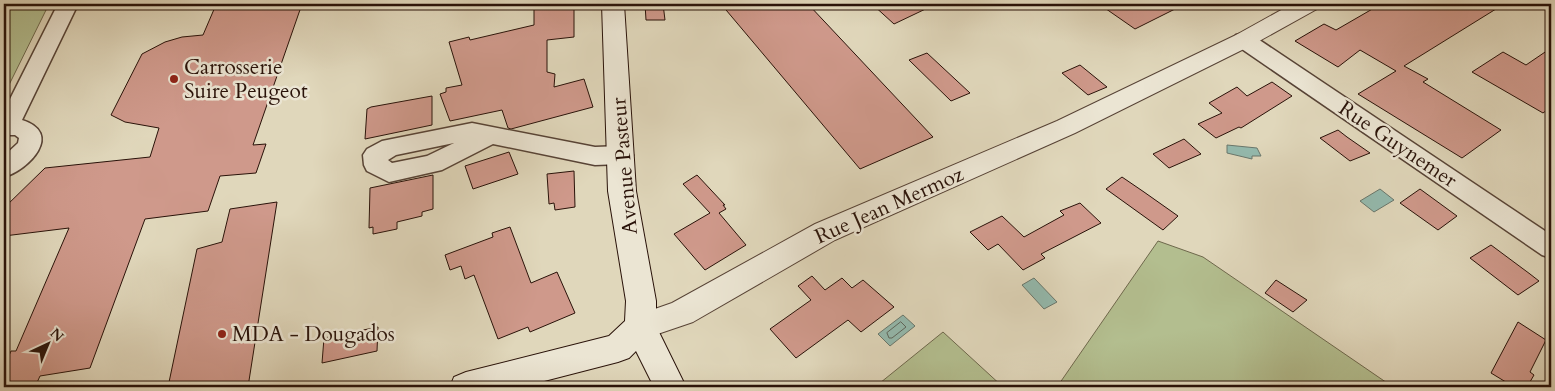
<svg xmlns="http://www.w3.org/2000/svg" width="1555" height="391" font-family="Cardo,serif">
<rect width="100%" height="100%" fill="#e0d7bb"/>
<filter id="stains"><feTurbulence type="fractalNoise" baseFrequency=".004" numOctaves="4"/><feColorMatrix values="0 0 0 0 .2 0 0 0 0 .09 0 0 0 0 .02 0 0 0 .5 -.17"/></filter>
<radialGradient id="worn" r=".72"><stop offset=".6" stop-color="#630" stop-opacity="0"/><stop offset="1" stop-color="#630" stop-opacity=".3"/></radialGradient>
<!-- green -->
<g fill="#b3be8f" stroke="#6e684c">
<path d="M 4,4 L 49,4 L 4,95 Z"/>
<path d="M 1158,241 L 1203,257 L 1393,387 L 1057,387 Z"/>
<path d="M 943,332 L 1003,387 L 875,387 Z"/>
</g>
<!-- water -->
<g fill="#94baae" stroke="#69776c">
<path d="M 1227,145 L 1257,148 L 1261,156 L 1252,156 L 1252,159 L 1227,153 Z"/>
<path d="M 1380,189 L 1394,200 L 1374,212 L 1360,201 Z"/>
<path d="M 1034,278 L 1057,302 L 1044,309 L 1022,285 Z"/>
<path d="M 903,315 L 915,326 L 890,346 L 878,334 Z"/>
</g>
<g fill="none" stroke-linecap="round" stroke-linejoin="round">
<!-- shore -->
<path stroke="#5e665c" stroke-width="1" d="M 901,322 L 906,327 L 892,338 L 889,338 L 887,333 Z"/>
</g>
<!-- building -->
<g fill="#cf998b" stroke="#291209">
<path d="M 257,4 L 302,4 L 253,145 L 266,144 L 256,173 L 220,176 L 208,211 L 145,219 L 90,368 L 40,376 L 35,387 L 4,387 L 4,367 L 11,351 L 16,351 L 69,228 L 4,236 L 5,207 L 45,168 L 150,157 L 159,128 L 125,122 L 111,115 L 142,54 L 165,42 L 182,37 L 203,35 L 215,7 Z"/>
<path d="M 534,4 L 574,4 L 574,37 L 547,40 L 547,72 L 555,74 L 554,87 L 584,79 L 593,107 L 511,129 L 508,128 L 502,110 L 450,121 L 440,94 L 446,92 L 446,88 L 462,85 L 449,42 L 469,37 L 470,40 L 534,25 Z"/>
<path d="M 645,4 L 663,4 L 665,20 L 646,20 Z"/>
<path d="M 721,4 L 808,4 L 933,137 L 860,169 Z"/>
<path d="M 872,4 L 936,4 L 894,24 Z"/>
<path d="M 1099,4 L 1185,4 L 1135,29 Z"/>
<path d="M 1381,4 L 1504,4 L 1404,66 L 1428,79 L 1423,82 L 1501,130 L 1462,158 L 1358,94 L 1396,71 L 1360,50 L 1338,67 L 1295,41 L 1324,24 L 1336,30 Z"/>
<path d="M 1551,48 L 1551,107 L 1543,113 L 1472,72 L 1503,52 L 1526,65 Z"/>
<path d="M 927,53 L 970,93 L 951,101 L 909,60 Z"/>
<path d="M 1080,65 L 1107,87 L 1088,95 L 1062,73 Z"/>
<path d="M 1272,82 L 1292,96 L 1241,128 L 1239,127 L 1216,138 L 1198,124 L 1222,113 L 1209,103 L 1237,87 L 1247,96 Z"/>
<path d="M 432,96 L 432,125 L 365,139 L 367,109 L 371,107 Z"/>
<path d="M 1338,130 L 1347,137 L 1370,153 L 1350,161 L 1320,138 Z"/>
<path d="M 1184,139 L 1201,154 L 1169,168 L 1153,154 Z"/>
<path d="M 509,152 L 518,174 L 473,189 L 465,166 Z"/>
<path d="M 574,171 L 575,207 L 555,210 L 554,203 L 549,204 L 547,174 Z"/>
<path d="M 433,175 L 433,209 L 422,212 L 422,216 L 397,222 L 397,229 L 373,234 L 373,227 L 369,228 L 370,188 Z"/>
<path d="M 697,175 L 725,205 L 723,205 L 726,209 L 719,213 L 746,245 L 705,270 L 674,234 L 710,213 L 683,184 Z"/>
<path d="M 1122,177 L 1144,192 L 1178,216 L 1163,230 L 1106,189 Z"/>
<path d="M 1420,189 L 1457,216 L 1438,230 L 1400,203 Z"/>
<path d="M 277,202 L 248,387 L 168,387 L 197,249 L 222,242 L 230,209 Z"/>
<path d="M 1080,203 L 1101,223 L 1041,254 L 1045,258 L 1023,270 L 998,244 L 988,250 L 970,232 L 1002,216 L 1024,237 L 1064,215 L 1060,211 Z"/>
<path d="M 510,227 L 531,283 L 557,272 L 575,313 L 530,332 L 528,327 L 498,339 L 474,275 L 465,279 L 461,266 L 450,270 L 445,255 L 493,237 L 492,233 Z"/>
<path d="M 1491,245 L 1530,274 L 1539,281 L 1518,295 L 1470,258 Z"/>
<path d="M 812,276 L 825,290 L 842,278 L 852,288 L 863,280 L 894,307 L 861,332 L 848,320 L 796,358 L 770,329 L 811,300 L 798,286 Z"/>
<path d="M 1276,280 L 1307,300 L 1293,312 L 1265,293 Z"/>
<path d="M 1518,322 L 1546,340 L 1530,372 L 1534,375 L 1527,387 L 1514,387 L 1491,373 Z"/>
<path d="M 378,327 L 377,351 L 322,363 L 324,338 Z"/>
</g>
<g fill="none" stroke-linecap="round" stroke-linejoin="round">
<defs>
<g id="minor">
<path d="M 58,4 L 78,4 L 22,120 C 64,133 29,170 4,177 L 4,156 L 18,143 L 19,138 L 15,135 L 4,135 L 4,111 Z"/>
<path d="M 1244,33 L 1252,35 L 1551,235 L 1551,258 L 1542,255 L 1236,45 L 1233,40 L 1236,35 Z"/>
<path d="M 472,123 L 595,147 L 621,146 L 629,149 L 633,155 L 629,161 L 621,164 L 595,165 L 493,144 L 442,170 L 389,182 L 367,171 L 364,165 L 363,155 L 367,149 L 382,141 ZM 454,143 L 427,156 L 392,163 L 388,160 L 396,155 Z"/>
</g>
<path id="tertiary" d="M 1292,4 L 1320,4 L 1317,9 L 1252,45 L 1075,133 L 835,240 L 693,322 L 640,340 L 629,336 L 625,327 L 629,318 L 672,303 L 815,224 L 1057,121 L 1236,35 Z"/>
<path id="secondary" d="M 602,4 L 624,4 L 636,191 L 656,301 L 656,326 L 686,387 L 654,387 L 636,351 L 629,358 L 618,362 L 521,387 L 450,387 L 454,377 L 466,372 L 609,336 L 625,321 L 626,301 L 608,191 Z"/>
</defs>
<!-- minor casing -->
<use href="#minor" stroke="#574336" stroke-width="3"/>
<!-- tertiary casing -->
<use href="#tertiary" stroke="#574336" stroke-width="2"/>
<!-- secondary casing -->
<use href="#secondary" stroke="#291209" stroke-width="2"/>
<!-- minor -->
<use href="#minor" fill="#ebe5d3" fill-rule="evenodd"/>
<!-- tertiary -->
<use href="#tertiary" fill="#ebe5d3" fill-rule="evenodd"/>
<!-- secondary -->
<use href="#secondary" fill="#ebe5d3" fill-rule="evenodd"/>
</g>
<!-- markers -->
<g fill="#8f2418" stroke="#ebe5d3" stroke-width="2">
<circle cx="174" cy="79" r="5"/>
<circle cx="222" cy="334" r="5"/>
</g>
<g text-anchor="middle" stroke-width="5" stroke-linejoin="round" paint-order="stroke">
<!-- poi labels -->
<g font-size="21" fill="#291209" stroke="#ebe5d3" text-anchor="start">
<text x="184" y="74">Carrosserie<tspan x="184" dy="24">Suire Peugeot</tspan></text>
<text x="232" y="341">MDA - Dougados</text>
</g>
<!-- street labels -->
<g font-size="21" fill="#291209" stroke="#ebe5d3">
<text transform="translate(1398 144) rotate(34)" y="7">Rue Guynemer</text>
<text transform="translate(624 166) rotate(-95)" y="7">Avenue Pasteur</text>
<text transform="translate(889 205) rotate(-24)" y="7">Rue Jean Mermoz</text>
</g>
</g>
<!-- margin -->
<rect width="1555" height="391" fill="none" stroke="#e0d7bb" stroke-width="20"/>
<rect x="5" y="5" width="1545" height="381" fill="none" stroke="#291209" stroke-width="2.5"/>
<rect x="10" y="10" width="1535" height="371" fill="none" stroke="#291209"/>
<!-- north arrow -->
<g transform="translate(48 344) rotate(44)" stroke="#ebe5d3" stroke-width="4" paint-order="stroke">
<path d="M0-4L9 19L0 12L-9 19Z" fill="#291209"/>
<text y="-8" font-size="14" font-weight="bold" text-anchor="middle" fill="#291209">N</text>
</g>
<rect width="100%" height="100%" filter="url(#stains)"/>
<rect width="100%" height="100%" fill="url(#worn)"/>
</svg>
